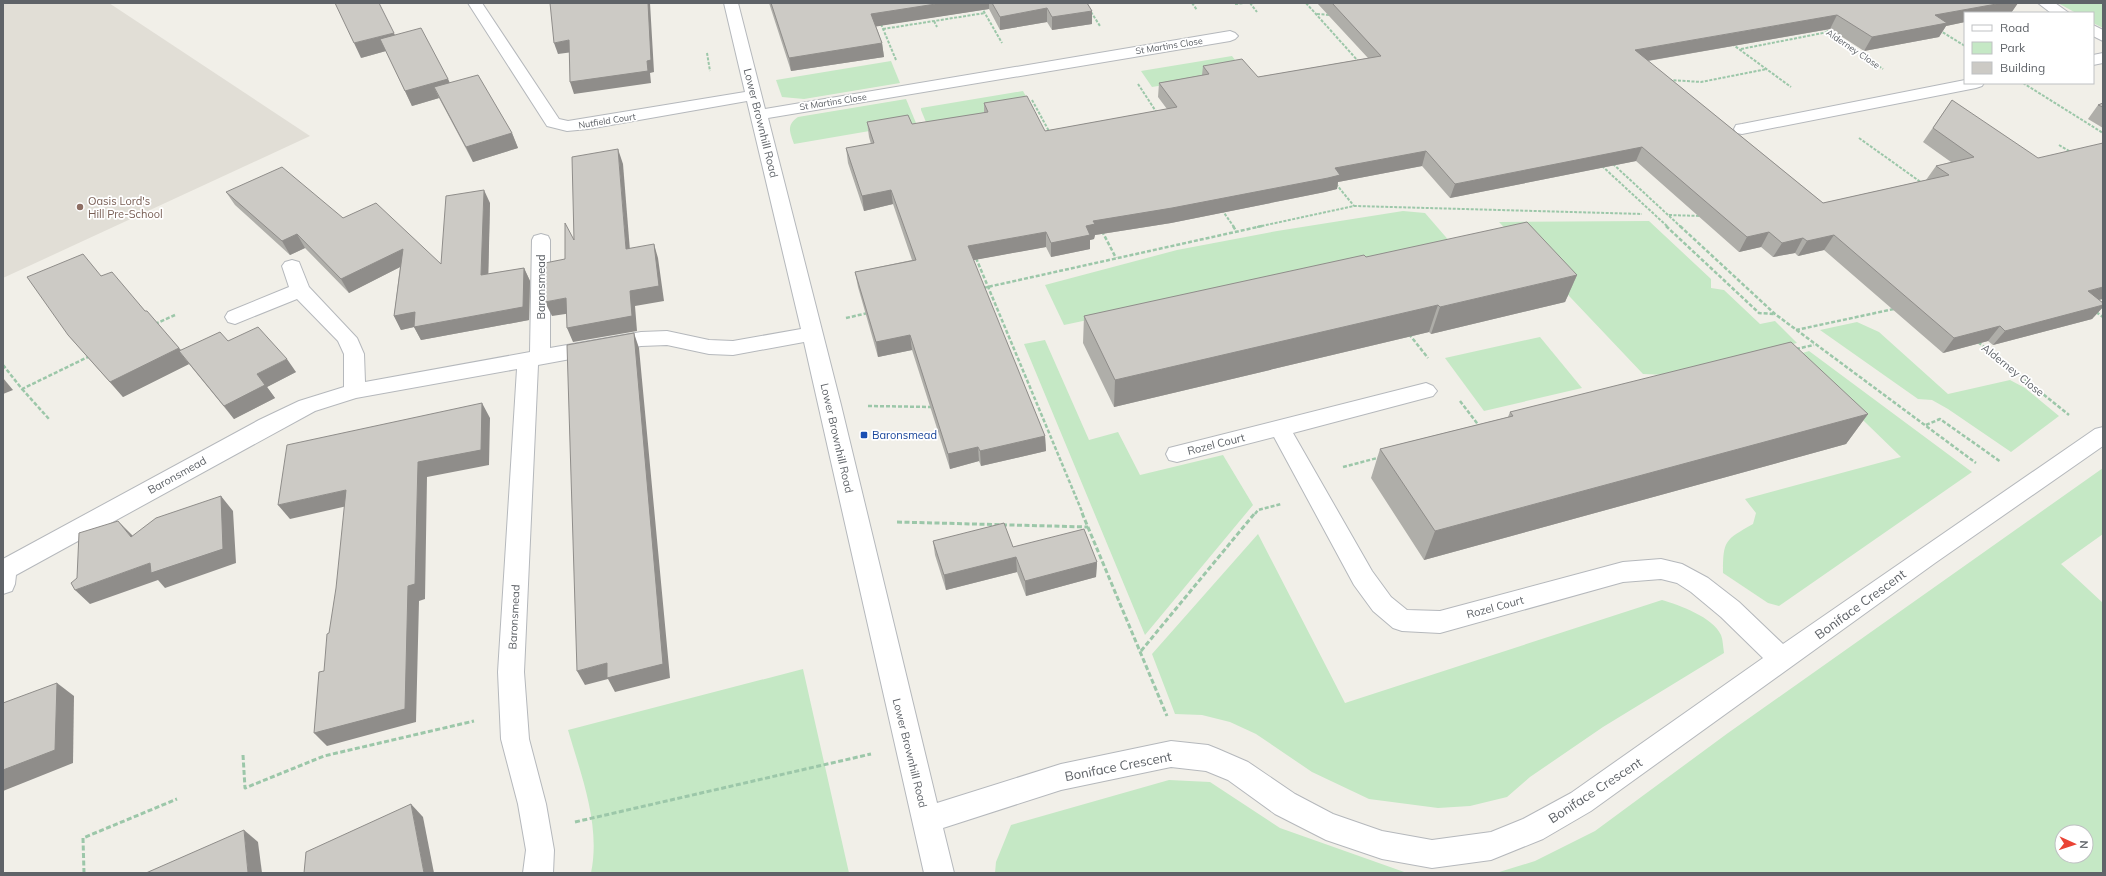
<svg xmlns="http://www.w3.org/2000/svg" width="2106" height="876" font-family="Mulish,sans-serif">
<rect width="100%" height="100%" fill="#f1efe8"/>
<!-- education -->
<path fill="#e1ded6" d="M 3,3 L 109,3 L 310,136 L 3,278 Z"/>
<!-- green -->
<g fill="#c5e8c5" fill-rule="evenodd">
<path d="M 2058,3 L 2103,3 L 2103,28 L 2093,23 L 2093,13 L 2076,13 Z"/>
<path d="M 1232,56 L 1244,72 L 1152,87 L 1141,71 Z"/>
<path d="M 891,61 L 900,83 L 804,99 L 782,97 L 776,80 Z"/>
<path d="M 1023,91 L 1033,109 L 928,127 L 921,110 L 921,108 Z"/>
<path d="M 906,99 L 916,123 L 794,144 C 790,132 786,125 798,117 Z"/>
<path d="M 1403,211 L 1425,213 L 1451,243 L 1064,325 L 1045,285 L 1177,250 L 1277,231 Z"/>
<path d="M 1649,221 L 1711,279 L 1711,288 L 1724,290 L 1760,324 L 1775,321 L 1797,343 L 1666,375 L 1643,374 L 1499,222 Z"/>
<path d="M 1857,322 L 1879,332 L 1948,394 L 2010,380 L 2025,388 L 2059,416 L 2011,452 L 1948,409 L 1932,400 L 1918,399 L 1820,330 Z"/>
<path d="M 1540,337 L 1582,388 L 1484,411 L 1445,358 Z"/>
<path d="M 1045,340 L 1089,440 L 1118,432 L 1140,475 L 1223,455 L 1253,505 L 1145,635 L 1024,344 Z"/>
<path d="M 1809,351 L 1972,472 L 1779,606 L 1768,603 L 1723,573 C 1723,540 1725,540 1753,524 L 1756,513 L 1745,499 L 1901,457 L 1796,355 Z"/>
<path d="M 2103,468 L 2103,534 L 2061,564 L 2103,603 L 2103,873 L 1496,873 L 1535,861 L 1595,831 L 1728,733 ZM 2062,832 L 2086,832 L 2086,856 L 2062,856 Z"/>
<path d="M 1258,534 L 1345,703 L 1662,600 C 1679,605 1713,617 1721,635 C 1723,640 1723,647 1724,653 L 1603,727 L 1530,777 L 1507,797 L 1470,806 L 1438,808 L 1369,799 L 1312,772 L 1256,734 L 1230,722 L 1202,715 L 1175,714 L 1152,654 Z"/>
<path d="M 803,669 L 849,873 L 591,873 C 601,825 581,775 568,730 Z"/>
<path d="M 1169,780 L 1210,782 L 1280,828 L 1407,873 L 995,873 L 996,862 L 1011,825 Z"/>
</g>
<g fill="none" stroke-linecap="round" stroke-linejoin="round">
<defs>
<g id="minor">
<path d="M 468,3 L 482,3 L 559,119 L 568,121 L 745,92 L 724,3 L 738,3 L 765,109 L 1230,31 L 1235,33 L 1238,36 L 1235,39 L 1230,41 L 768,118 L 841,405 L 937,803 L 1061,764 L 1171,741 L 1208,745 L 1218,749 L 1248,762 L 1295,794 L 1333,814 L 1382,831 L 1432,840 L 1491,832 L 1523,819 L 1571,793 L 1763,658 L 1721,617 L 1691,592 L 1677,583 L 1661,579 L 1623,582 L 1440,633 L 1402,631 L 1393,628 L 1373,611 L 1354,585 L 1274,437 L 1177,462 L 1169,460 L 1166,454 L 1169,448 L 1177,446 L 1426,383 L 1433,386 L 1437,391 L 1433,396 L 1293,433 L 1372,571 L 1391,597 L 1407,610 L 1440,611 L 1623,562 L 1661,559 L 1682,564 L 1708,578 L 1739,602 L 1783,644 L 2095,429 L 2103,427 L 2103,446 L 1935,563 L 1591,811 L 1543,839 L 1491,860 L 1432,868 L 1382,859 L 1326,840 L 1275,814 L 1228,780 L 1206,771 L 1171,767 L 1061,790 L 943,828 L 954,873 L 924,873 L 804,342 L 733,355 L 709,354 L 667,345 L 641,346 L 538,365 L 524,672 L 529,739 L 546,804 L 554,850 L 553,873 L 523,873 L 526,850 L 518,804 L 501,739 L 498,672 L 517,369 L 356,398 L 315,411 L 16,575 L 15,584 L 12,591 L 3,594 L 3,559 L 259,420 L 299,401 L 344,387 L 344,354 L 338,341 L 297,299 L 235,324 L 228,322 L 225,317 L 228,312 L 289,287 L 282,266 L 285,262 L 292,260 L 299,262 L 309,287 L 357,338 L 364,354 L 365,382 L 530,352 L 532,240 L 534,236 L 541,234 L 548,236 L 550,240 L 550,348 L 641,332 L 667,331 L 709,340 L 733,341 L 801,329 L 747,101 L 588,129 L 567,131 L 547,126 Z"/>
<path d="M 2038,3 L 2055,3 L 2069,13 L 2051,13 Z"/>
<path d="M 2093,25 L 2103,30 L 2103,41 L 2093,36 Z"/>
<path d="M 2103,53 L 2103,63 L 2093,65 L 2093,55 Z"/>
<path d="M 1965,80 L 1965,83 L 1984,83 L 1982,86 L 1976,88 L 1742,134 L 1736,133 L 1734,129 L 1736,125 L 1742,124 Z"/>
</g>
</defs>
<!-- minor casing -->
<use href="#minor" stroke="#b5b8bc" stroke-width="2"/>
<!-- path-far2 -->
<g stroke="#9cc7a9" stroke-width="2" stroke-dasharray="3 1.5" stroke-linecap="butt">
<path d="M 979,3 L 1002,43"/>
<path d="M 1192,3 L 1197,10"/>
<path d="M 1250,3 L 1257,12"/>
<path d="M 1306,3 L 1359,62"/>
<path d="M 1235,4 L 1244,3"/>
<path d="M 1091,12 L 1100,26"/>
<path d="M 1317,14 L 1330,15"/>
<path d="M 934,21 L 937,27"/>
<path d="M 881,24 L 896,60"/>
<path d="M 1823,28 L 1883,69"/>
<path d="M 883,29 L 985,13"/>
<path d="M 1939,30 L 1965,46"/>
<path d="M 1732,44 L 1791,87"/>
<path d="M 1741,49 L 1828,32"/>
<path d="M 707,53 L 710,71"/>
<path d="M 1669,80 L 1701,82 L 1767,69"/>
<path d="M 2023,83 L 2103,133"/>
<path d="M 1138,84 L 1157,113"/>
<path d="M 1032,100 L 1050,133"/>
<path d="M 1859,138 L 1922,183"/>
<path d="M 2059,145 L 2071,152"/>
<path d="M 1613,164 L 1681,227"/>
<path d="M 1602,166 L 1668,227"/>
<path d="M 1336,184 L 1354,206"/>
<path d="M 1222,210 L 1234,227"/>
<path d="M 1669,215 L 1700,216"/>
<path d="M 1257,227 L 1354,206 L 1642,214"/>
</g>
<!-- path-far1 -->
<g stroke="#9cc7a9" stroke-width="2.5" stroke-dasharray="4 2" stroke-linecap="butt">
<path d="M 1233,226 L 1236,231"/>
<path d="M 1666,226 L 1759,313 L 1775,314"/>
<path d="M 1680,226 L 1775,314 L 1976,463"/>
<path d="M 1102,231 L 1116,258"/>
<path d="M 976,258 L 1083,514"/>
<path d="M 983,288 L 1262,226"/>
<path d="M 2096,312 L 2103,317"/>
<path d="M 846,318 L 868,313"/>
<path d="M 155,324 L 175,315"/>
<path d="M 1796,330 L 1894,309"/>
<path d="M 1409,334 L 1428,358"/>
<path d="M 1978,342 L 2069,415"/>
<path d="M 1796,349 L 1814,345"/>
<path d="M 3,365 L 22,389 L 90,356"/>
<path d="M 22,389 L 49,419"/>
<path d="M 1460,401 L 1480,427"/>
<path d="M 868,406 L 933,407"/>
<path d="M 1926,425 L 1940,419 L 2001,462"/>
<path d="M 1343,467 L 1381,457"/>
<path d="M 1255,514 L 1258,510 L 1281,504"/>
</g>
<!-- path -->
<g stroke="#9cc7a9" stroke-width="3" stroke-dasharray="5 2.5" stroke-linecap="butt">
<path d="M 1082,513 L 1167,716"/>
<path d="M 897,522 L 1088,527"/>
<path d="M 1141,651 L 1255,513"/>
<path d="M 243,755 L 245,788 L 324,756 L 474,721"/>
<path d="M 575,822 L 871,754"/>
<path d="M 84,873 L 83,838 L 177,799"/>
</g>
<!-- minor -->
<use href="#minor" fill="#fff" fill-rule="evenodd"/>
</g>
<!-- wall -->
<g fill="#afaea9">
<path d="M 769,3 L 1087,3 L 1092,11 L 1092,24 L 1052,30 L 1047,22 L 1000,30 L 989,9 L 876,26 L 882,43 L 884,57 L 791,71 Z"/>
<path d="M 1317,3 L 2018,3 L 2011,13 L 1965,13 L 1965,22 L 1946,26 L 1939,37 L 1864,51 L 1830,29 L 1648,61 L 1823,203 L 1926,180 L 1936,166 L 1951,162 L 1923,142 L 1952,100 L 2099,300 L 2103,303 L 2103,307 L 2092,319 L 1993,345 L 1988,341 L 1943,353 L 1824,250 L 1798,256 L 1795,253 L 1773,257 L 1761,247 L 1739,252 L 1636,161 L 1450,198 L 1422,166 L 1338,182 L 1337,189 L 1325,192 L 1171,223 L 1095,235 L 1094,239 L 1090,240 L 1090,249 L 1051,257 L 1046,247 L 973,260 L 1045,436 L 1046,451 L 981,466 L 979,461 L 950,469 L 912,350 L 878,357 L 858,287 L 855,272 L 912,260 L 893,204 L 864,211 L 848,163 L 846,148 L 871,144 L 869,137 L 867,122 L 912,124 L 984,113 L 984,103 L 1045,131 L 1167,109 L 1158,97 L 1159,83 L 1202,75 L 1203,66 L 1258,77 L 1368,58 Z"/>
<path d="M 395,35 L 448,79 L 450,83 L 512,133 L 518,148 L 473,162 L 439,98 L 412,106 L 386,51 L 361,58 Z"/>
<path d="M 2103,103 L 2103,128 L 2088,119 L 2098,105 Z"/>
<path d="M 226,192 L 343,218 L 441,264 L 490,203 L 488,274 L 524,268 L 530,281 L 529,320 L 421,340 L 414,327 L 401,330 L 394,316 L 400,267 L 349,293 L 305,248 L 290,255 L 235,205 Z"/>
<path d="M 1366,257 L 1577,275 L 1565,302 L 1431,334 L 1429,332 L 1114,407 L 1083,343 L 1084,316 Z"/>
<path d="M 101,276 L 145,311 L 181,350 L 228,341 L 296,372 L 267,387 L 275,398 L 234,419 L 189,364 L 123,397 L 68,335 Z"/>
<path d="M 1510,412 L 1868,414 L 1846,444 L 1424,560 L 1371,478 L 1380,449 L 1508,417 Z"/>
<path d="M 933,541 L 1013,547 L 1097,562 L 1096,577 L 1026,596 L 1017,572 L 946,590 L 935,555 Z"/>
</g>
<!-- shaded-wall -->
<g fill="#8f8d8a">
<path d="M 648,3 L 650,3 L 654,72 L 650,73 L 651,83 L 574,94 L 570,82 L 647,61 Z"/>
<path d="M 942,3 L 989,3 L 989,9 L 873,27 L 871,14 Z"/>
<path d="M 2002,3 L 2018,3 L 2011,13 L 1965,13 L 1965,22 L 1946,26 L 1939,37 L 1864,51 L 1872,37 L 1935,15 Z"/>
<path d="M 1047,8 L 1047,22 L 1000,30 L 1000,17 Z"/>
<path d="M 1092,11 L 1092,24 L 1052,30 L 1052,17 Z"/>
<path d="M 1837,15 L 1830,29 L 1629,64 L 1635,50 Z"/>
<path d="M 394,33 L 400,47 L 361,58 L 354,43 Z"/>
<path d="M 569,40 L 573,52 L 558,54 L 554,43 Z"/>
<path d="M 882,43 L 884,57 L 791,71 L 789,58 Z"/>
<path d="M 448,79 L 454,94 L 434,87 L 439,98 L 412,106 L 405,91 Z"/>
<path d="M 512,133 L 518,148 L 473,162 L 466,147 Z"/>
<path d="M 1642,147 L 1636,161 L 1450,198 L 1455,184 Z"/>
<path d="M 618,149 L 623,164 L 631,263 L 626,249 Z"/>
<path d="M 1426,151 L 1422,166 L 1338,182 L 1337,189 L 1325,192 L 1171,223 L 1095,235 L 1094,239 L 1090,240 L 1090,249 L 1051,257 L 1051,243 L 1086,226 L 1093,221 L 1335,168 Z"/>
<path d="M 484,190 L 490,203 L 488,289 L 481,275 Z"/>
<path d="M 891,190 L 893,204 L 864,211 L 862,196 Z"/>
<path d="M 1046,232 L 1046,247 L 969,261 L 968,246 Z"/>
<path d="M 1769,232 L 1761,247 L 1739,252 L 1747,237 Z"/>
<path d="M 297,234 L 305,248 L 290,255 L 282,241 Z"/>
<path d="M 1834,235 L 1824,250 L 1798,256 L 1807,241 Z"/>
<path d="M 1803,238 L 1795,253 L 1773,257 L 1782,243 Z"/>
<path d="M 654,244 L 658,258 L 664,301 L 635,306 L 637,331 L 573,342 L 567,328 L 630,291 Z"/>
<path d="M 403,249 L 410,262 L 349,293 L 341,279 Z"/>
<path d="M 524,268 L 530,281 L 529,320 L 421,340 L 414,327 L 401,330 L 394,316 Z"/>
<path d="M 1577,275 L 1565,302 L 1431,334 L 1440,307 Z"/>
<path d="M 2103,287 L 2103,299 L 2075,306 L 2088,291 Z"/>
<path d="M 566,298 L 572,313 L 552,316 L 545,302 Z"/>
<path d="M 1438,305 L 1429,332 L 1114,407 L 1115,380 Z"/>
<path d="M 2103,305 L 2103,307 L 2092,319 L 1993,345 L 2005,331 Z"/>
<path d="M 2000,326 L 1988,341 L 1943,353 L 1954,338 Z"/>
<path d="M 634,333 L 639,348 L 670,678 L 615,692 L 608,679 L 585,685 L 577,671 L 607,663 Z"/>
<path d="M 910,335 L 912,350 L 878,357 L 876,342 Z"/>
<path d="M 179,348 L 191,363 L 179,351 L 189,364 L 123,397 L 110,382 Z"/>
<path d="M 287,359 L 296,372 L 267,387 L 275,398 L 234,419 L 224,406 L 257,374 Z"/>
<path d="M 3,378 L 13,390 L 3,394 Z"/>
<path d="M 482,403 L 490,418 L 489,465 L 427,477 L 425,599 L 419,601 L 416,722 L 327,746 L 314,733 L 408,586 L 418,462 Z"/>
<path d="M 1868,414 L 1846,444 L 1424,560 L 1435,531 Z"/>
<path d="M 1045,436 L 1046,451 L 981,466 L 980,451 Z"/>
<path d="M 978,447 L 979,461 L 950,469 L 948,454 Z"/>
<path d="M 346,490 L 356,504 L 290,519 L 278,505 Z"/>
<path d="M 221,496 L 233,511 L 236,563 L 165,588 L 158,580 L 90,604 L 75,590 L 150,563 Z"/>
<path d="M 118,521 L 132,535 L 145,552 L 131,537 Z"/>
<path d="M 1016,557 L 1017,572 L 946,590 L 944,575 Z"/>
<path d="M 1097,562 L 1096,577 L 1026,596 L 1025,581 Z"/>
<path d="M 57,683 L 74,696 L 73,763 L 3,791 L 3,770 Z"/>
<path d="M 411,804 L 423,817 L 434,873 L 424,873 Z"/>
<path d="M 244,830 L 258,842 L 262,873 L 248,873 Z"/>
</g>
<!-- building -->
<g fill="#cccac5" stroke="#8f8d8a">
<path d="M 335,3 L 379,3 L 394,33 L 354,43 Z"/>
<path d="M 550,3 L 648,3 L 651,60 L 647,61 L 648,71 L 570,82 L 569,40 L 554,43 Z"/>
<path d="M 771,3 L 942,3 L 871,14 L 882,43 L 789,58 Z"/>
<path d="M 992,3 L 1087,3 L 1092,11 L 1052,17 L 1047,8 L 1000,17 Z"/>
<path d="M 1332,3 L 2002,3 L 1935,15 L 1947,23 L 1872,37 L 1837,15 L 1635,50 L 1823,203 L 1949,175 L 1936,166 L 1974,157 L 1933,128 L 1952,100 L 2038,158 L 2103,143 L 2103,287 L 2088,291 L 2103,303 L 2103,305 L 2005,331 L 2000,326 L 1954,338 L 1834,235 L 1807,241 L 1803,238 L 1782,243 L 1769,232 L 1747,237 L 1642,147 L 1455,184 L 1426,151 L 1335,168 L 1340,175 L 1328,178 L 1172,208 L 1093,221 L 1095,224 L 1086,226 L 1090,235 L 1051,243 L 1046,232 L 968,246 L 1045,436 L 980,451 L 978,447 L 948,454 L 910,335 L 876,342 L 855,272 L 916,260 L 891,190 L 862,196 L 846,148 L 874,143 L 867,122 L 908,115 L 912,124 L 988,112 L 984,103 L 1027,96 L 1045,131 L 1177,107 L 1159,83 L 1209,74 L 1203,66 L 1242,59 L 1258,77 L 1381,56 Z"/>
<path d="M 421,28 L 448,79 L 405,91 L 380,39 Z"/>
<path d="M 478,75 L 512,133 L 466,147 L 434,87 Z"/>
<path d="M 2103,103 L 2103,107 L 2098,105 Z"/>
<path d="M 618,149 L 626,249 L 654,244 L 659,286 L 630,291 L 632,316 L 567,328 L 566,298 L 545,302 L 545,263 L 565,259 L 565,223 L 574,240 L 572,157 Z"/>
<path d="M 282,167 L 343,218 L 376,203 L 441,264 L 446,196 L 484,190 L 481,275 L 524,268 L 523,307 L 414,327 L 415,312 L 394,316 L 403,249 L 341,279 L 297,234 L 282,241 L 226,192 Z"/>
<path d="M 1527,222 L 1577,275 L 1440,307 L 1438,305 L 1115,380 L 1084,316 L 1364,255 L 1366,257 Z"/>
<path d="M 83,254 L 101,276 L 112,272 L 145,311 L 147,311 L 179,348 L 110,382 L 68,335 L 27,277 Z"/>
<path d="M 258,327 L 287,359 L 257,374 L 265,385 L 224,406 L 179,351 L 220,332 L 228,341 Z"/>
<path d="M 634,333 L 663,664 L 607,678 L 607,663 L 577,671 L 567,345 Z"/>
<path d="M 1791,342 L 1868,414 L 1435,531 L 1380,449 L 1513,416 L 1510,412 Z"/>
<path d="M 482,403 L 481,450 L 418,462 L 415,584 L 408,586 L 405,709 L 314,733 L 319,672 L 324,671 L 327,634 L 329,633 L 336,588 L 346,490 L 278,505 L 287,445 Z"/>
<path d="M 221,496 L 223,549 L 151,573 L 150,563 L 75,590 L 71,583 L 77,578 L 79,533 L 118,521 L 131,537 L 156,518 Z"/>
<path d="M 1004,523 L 1013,547 L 1084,529 L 1097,562 L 1025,581 L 1016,557 L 944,575 L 933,541 Z"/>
<path d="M 57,683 L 55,750 L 3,770 L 3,703 Z"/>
<path d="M 411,804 L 424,873 L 304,873 L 306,852 Z"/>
<path d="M 244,830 L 248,873 L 146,873 Z"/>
</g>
<!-- markers -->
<circle fill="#8d6e63" stroke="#fff" stroke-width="1.5" cx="80" cy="207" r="4"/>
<rect fill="#1a4fb4" stroke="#fff" stroke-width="1.5" x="860" y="431" width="8" height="8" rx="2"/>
<g text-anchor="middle" stroke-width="3.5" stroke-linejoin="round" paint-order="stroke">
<!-- far-street labels -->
<g font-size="9" fill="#5f6368" stroke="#fff">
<text transform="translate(1169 46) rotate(-9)" y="3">St Martins Close</text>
<text transform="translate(1853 49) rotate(34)" y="3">Alderney Close</text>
<text transform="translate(833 102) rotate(-9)" y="3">St Martins Close</text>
<text transform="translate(607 121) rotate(-9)" y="3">Nutfield Court</text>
</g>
<!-- street labels -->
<g font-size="11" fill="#5f6368" stroke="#fff">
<text transform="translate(761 123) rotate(76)" y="4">Lower Brownhill Road</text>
<text transform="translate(541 287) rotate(-90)" y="4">Baronsmead</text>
<text transform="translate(2013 370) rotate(39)" y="4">Alderney Close</text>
<text transform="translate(837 438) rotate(77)" y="4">Lower Brownhill Road</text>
<text transform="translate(1216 444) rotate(-14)" y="4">Rozel Court</text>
<text transform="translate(177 475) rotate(-29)" y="4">Baronsmead</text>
<text transform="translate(1495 607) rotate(-15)" y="4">Rozel Court</text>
<text transform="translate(514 617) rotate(-87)" y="4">Baronsmead</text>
<text transform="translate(910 753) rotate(76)" y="4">Lower Brownhill Road</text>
</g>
<!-- education labels -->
<g font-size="11" fill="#785e54" stroke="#fff" text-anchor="start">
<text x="88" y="205">Oasis Lord's<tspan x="88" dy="13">Hill Pre-School</tspan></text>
</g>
<!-- transit labels -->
<g font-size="11" fill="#164399" stroke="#fff" text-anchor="start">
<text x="872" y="439">Baronsmead</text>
</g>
<!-- near-street labels -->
<g font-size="13" fill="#5f6368" stroke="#fff">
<text transform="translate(1860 604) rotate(-36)" y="5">Boniface Crescent</text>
<text transform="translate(1118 766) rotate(-11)" y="5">Boniface Crescent</text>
<text transform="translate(1595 790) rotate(-33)" y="5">Boniface Crescent</text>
</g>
</g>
<!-- border -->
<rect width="2106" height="876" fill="none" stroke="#5f6368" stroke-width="8"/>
<!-- legend -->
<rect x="1964" y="12" width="130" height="72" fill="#ffffff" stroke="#bfc1c3"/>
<rect x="1972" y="25" width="20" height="6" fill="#ffffff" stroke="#bfc1c3"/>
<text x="2000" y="32" font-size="12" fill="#5f6368">Road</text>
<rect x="1972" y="42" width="20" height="12" fill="#c5e8c5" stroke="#bfc1c3"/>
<text x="2000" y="52" font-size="12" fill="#5f6368">Park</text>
<rect x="1972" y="62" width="20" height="12" fill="#cccac5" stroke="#bfc1c3"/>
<text x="2000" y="72" font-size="12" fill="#5f6368">Building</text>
<!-- north arrow -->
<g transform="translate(2074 844) rotate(93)"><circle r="19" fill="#ffffff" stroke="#bfc1c3"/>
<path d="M0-3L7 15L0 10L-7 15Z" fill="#ea4335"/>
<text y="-6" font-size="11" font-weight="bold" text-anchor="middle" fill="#5f6368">N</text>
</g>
</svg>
